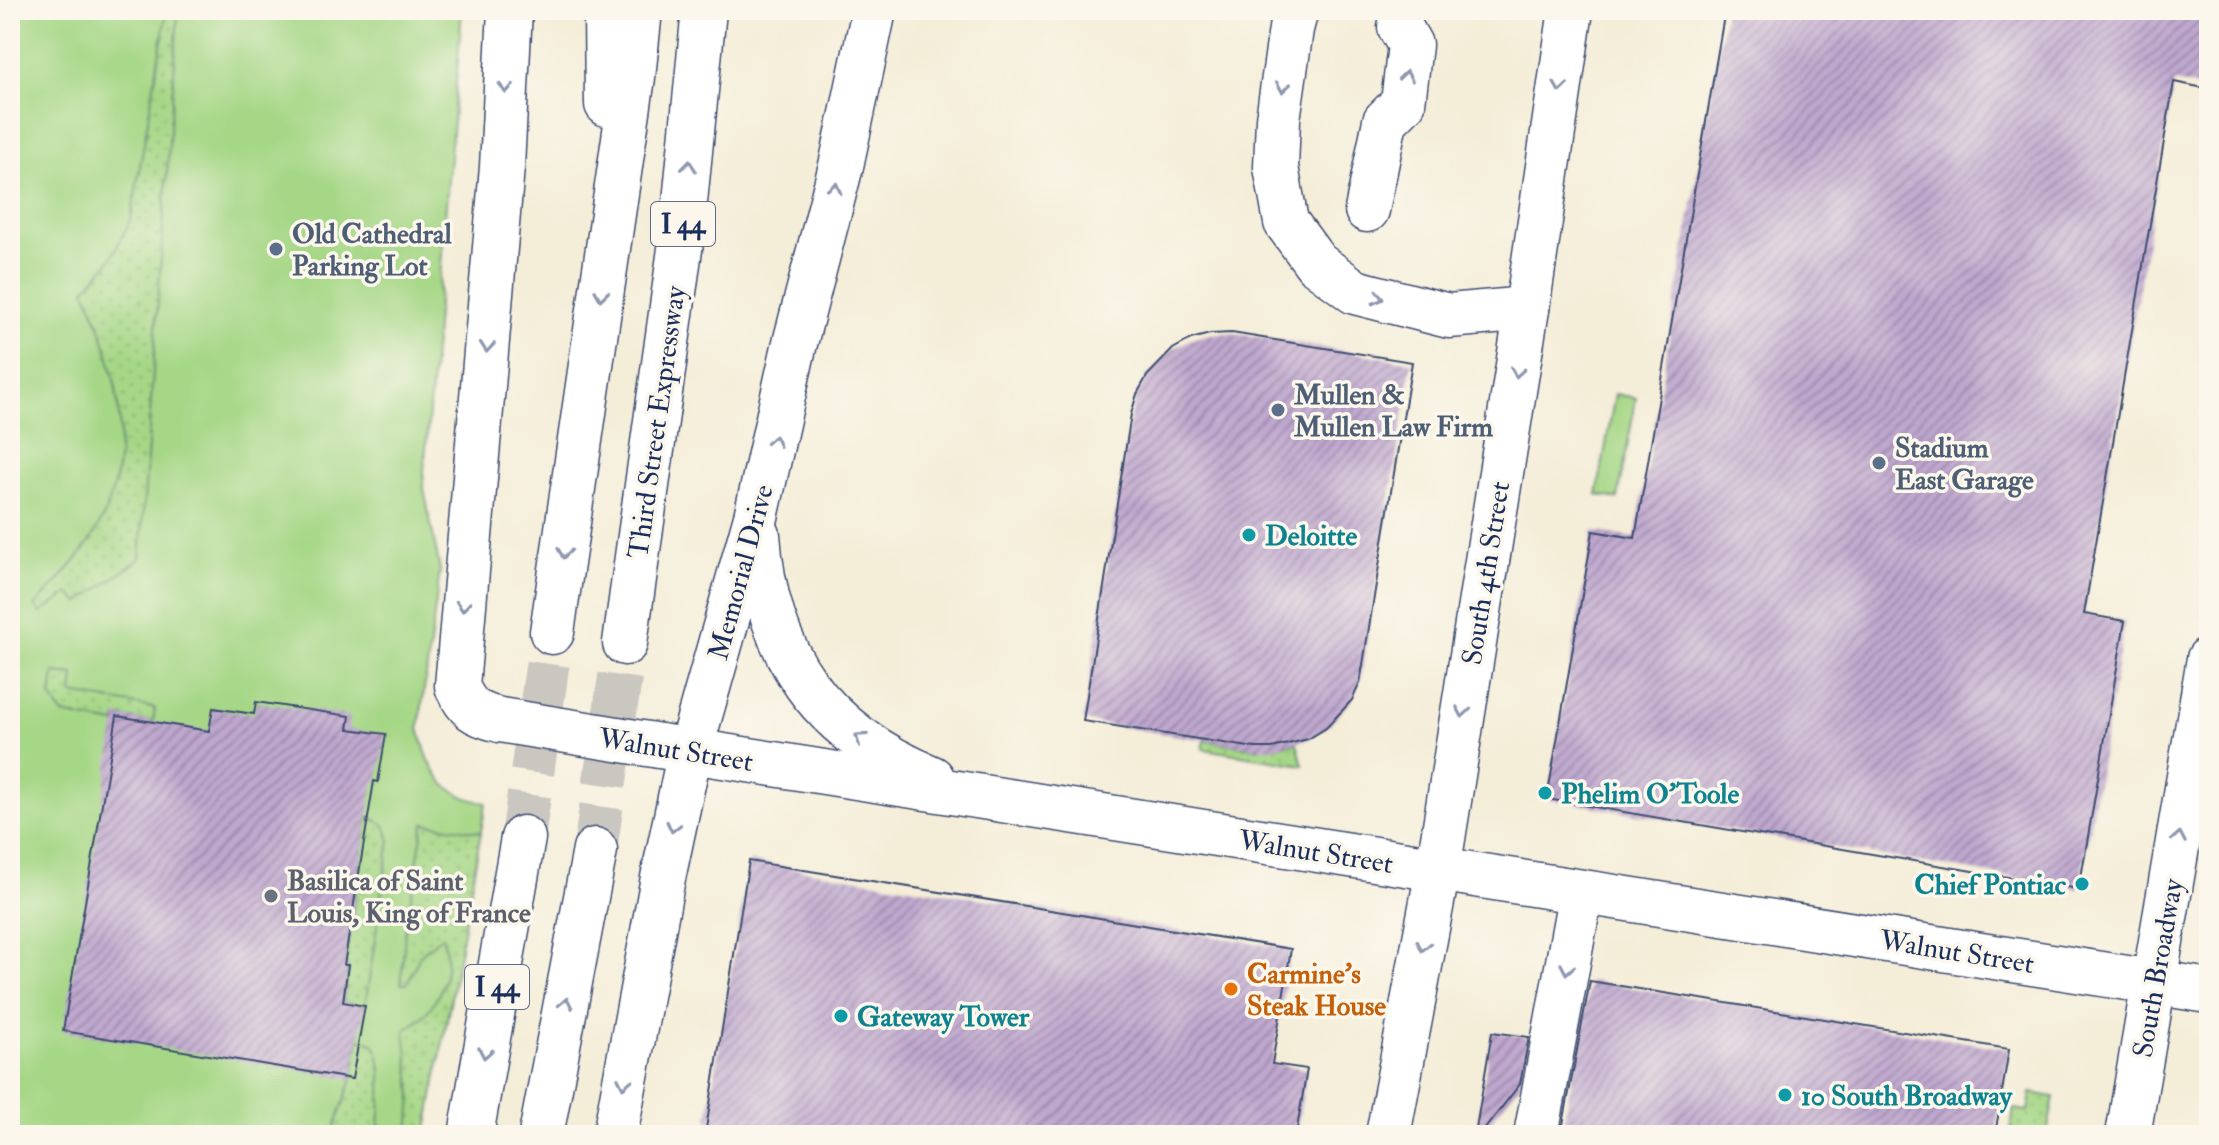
<svg xmlns="http://www.w3.org/2000/svg" width="2219" height="1145" font-family="'IM FELL Double Pica',serif">
<defs>
<pattern id="garden-dots" width="8" height="8" patternUnits="userSpaceOnUse" patternTransform="scale(2)"><rect width="8" height="8" fill="#a6d786"/><path d="M2 2h.1M6 6h.1" fill="none" stroke="#8eb976" stroke-width="1.8" stroke-linecap="round"/></pattern>
<pattern id="building-hatch" width="6" height="6" patternUnits="userSpaceOnUse" patternTransform="scale(2)"><rect width="6" height="6" fill="#bfa7ce"/><path d="M-1 1l2-2M0 6l6-6M5 7l2-2" fill="none" stroke="#9a88aa"/></pattern>
</defs>
<rect width="100%" height="100%" fill="#fbf7ec"/>
<filter id="ink" filterUnits="userSpaceOnUse"><feTurbulence type="fractalNoise" baseFrequency=".0125" numOctaves="2"/><feDisplacementMap in="SourceGraphic" scale="16" xChannelSelector="R" yChannelSelector="G"/><feConvolveMatrix kernelMatrix="1 2 1 2 8 2 1 2 1" color-interpolation-filters="sRGB"/></filter>
<filter id="wash" filterUnits="userSpaceOnUse"><feTurbulence type="fractalNoise" baseFrequency=".006" numOctaves="4" result="noise"/><feDisplacementMap in="SourceGraphic" scale="32" xChannelSelector="R" yChannelSelector="G"/><feGaussianBlur stdDeviation="1.8" result="paint"/><feColorMatrix in="noise" values="0 0 0 0 0 0 0 0 0 0 0 0 0 0 0 0 0 1.4 0 .05"/><feComposite in="paint" operator="in"/></filter>
<g filter="url(#wash)">
<rect width="100%" height="100%" fill="#f4edd8"/>
<!-- green -->
<g fill="#a6d786" stroke="#608372" stroke-width="2">
<path d="M 10,10 L 462,10 L 423,484 L 440,570 L 419,727 C 428,769 441,795 486,803 L 426,1135 L 10,1135 Z"/>
<path d="M 1615,394 L 1636,398 L 1618,499 L 1597,495 Z"/>
</g>
<!-- garden -->
<g fill="url(#garden-dots)" stroke="#608372" stroke-width="2">
<path d="M 167,10 L 185,10 L 178,14 L 140,559 L 79,603 L 69,593 L 41,613 L 35,606 C 62,577 92,547 107,508 C 134,436 114,356 85,289 L 110,261 L 131,219 Z"/>
<path d="M 54,673 L 74,675 L 72,694 L 155,708 L 153,722 L 117,717 L 115,724 L 62,714 L 51,696 Z"/>
<path d="M 1205,740 L 1256,748 L 1297,743 L 1303,765 L 1203,749 Z"/>
<path d="M 368,816 L 385,825 L 390,840 L 365,1006 L 343,1002 L 348,966 L 344,965 Z"/>
<path d="M 424,823 L 481,832 L 426,1135 L 409,1135 L 412,1095 L 405,1030 C 438,1010 455,973 442,936 L 420,955 L 407,984 L 401,984 L 405,932 Z"/>
<path d="M 359,1039 C 363,1040 369,1040 372,1043 C 387,1055 380,1117 378,1135 L 332,1135 L 352,1079 Z"/>
<path d="M 2031,1093 L 2054,1097 L 2047,1135 L 2010,1135 L 2014,1109 L 2028,1111 Z"/>
</g>
<g id="blocks">
<!-- building -->
<g fill="url(#building-hatch)">
<path d="M 1725,10 L 2209,10 L 2209,89 L 2174,82 L 2084,614 L 2125,621 L 2079,889 L 1547,799 L 1593,531 L 1635,538 Z"/>
<path d="M 1232,333 L 1412,362 L 1360,683 L 1352,700 L 1326,728 L 1308,739 L 1272,748 L 1255,748 L 1083,721 L 1131,414 L 1137,394 L 1147,376 L 1173,349 L 1191,339 L 1210,334 Z"/>
<path d="M 256,702 L 350,716 L 348,729 L 386,734 L 378,782 L 374,781 L 344,965 L 348,965 L 343,1002 L 365,1006 L 352,1079 L 63,1031 L 117,716 L 209,731 L 213,708 L 254,714 Z"/>
<path d="M 749,861 L 1291,949 L 1272,1064 L 1307,1069 L 1296,1135 L 705,1135 Z"/>
<path d="M 1590,981 L 2009,1049 L 1995,1135 L 1561,1135 Z"/>
<path d="M 1492,1032 L 1529,1037 L 1520,1084 L 1480,1135 L 1475,1135 Z"/>
</g>
</g>
</g>
<g filter="url(#ink)">
<use href="#blocks" fill-opacity="0" stroke="#3c4c70" stroke-width="2"/>
<g fill="none" stroke-linecap="round" stroke-linejoin="round">
<!-- highway-tunnel -->
<g stroke="#c9c7c0" stroke-width="44" stroke-dasharray="44 22" stroke-linecap="butt">
<path d="M 523,838 L 552,632"/>
<path d="M 595,850 L 625,643"/>
</g>
<defs>
<g id="minor">
<path d="M 1296,10 L 1291,29 L 1278,119 L 1276,167 L 1286,222 L 1316,263 L 1355,292 L 1449,316 L 1527,309"/>
<path d="M 1367,210 L 1385,121 L 1403,103 L 1410,45 L 1400,27"/>
<path d="M 758,535 C 766,655 820,732 932,778"/>
<path d="M 500,720 C 475,714 467,709 457,686 L 502,167 L 510,10"/>
<path d="M 660,746 L 2209,991"/>
<path d="M 615,1135 L 663,878 L 690,751 L 756,517 L 794,347 L 841,166 L 874,10"/>
<path d="M 1536,1135 L 1581,892"/>
</g>
<g id="major">
<path d="M 1388,1135 L 1438,870 L 1527,309 L 1571,10"/>
<path d="M 2128,1135 L 2209,659"/>
</g>
<g id="highway">
<path d="M 606,10 L 607,104"/>
<path d="M 552,632 L 633,77 L 640,10"/>
<path d="M 625,643 L 681,242 L 704,10"/>
<path d="M 471,1135 L 523,838"/>
<path d="M 541,1135 L 595,850"/>
</g>
</defs>
<!-- minor casing -->
<use href="#minor" stroke="#3c4c70" stroke-width="47"/>
<!-- major casing -->
<use href="#major" stroke="#3c4c70" stroke-width="47"/>
<!-- highway casing -->
<use href="#highway" stroke="#3c4c70" stroke-width="47"/>
<!-- minor -->
<use href="#minor" stroke="#fff" stroke-width="44"/>
<!-- major -->
<use href="#major" stroke="#fff" stroke-width="44"/>
<!-- highway -->
<use href="#highway" stroke="#fff" stroke-width="44"/>
<defs>
<path id="minor-bridge" d="M 500,720 L 660,746"/>
</defs>
<!-- minor-bridge casing -->
<use href="#minor-bridge" stroke="#3c4c70" stroke-width="47" stroke-linecap="butt"/>
<!-- minor-bridge -->
<use href="#minor-bridge" stroke="#fff" stroke-width="44"/>
</g>
<!-- one-way arrows -->
<defs><path id="oneway-chevron" d="M-2-3.5L2.5 0L-2 3.5" fill="none" stroke-width="1.6" stroke-linecap="round" stroke-linejoin="round" transform="scale(2)"/></defs>
<g stroke="#8d97ae">
<use href="#oneway-chevron" transform="translate(1406 76) rotate(-82)"/>
<use href="#oneway-chevron" transform="translate(1283 87) rotate(98)"/>
<use href="#oneway-chevron" transform="translate(1560 87) rotate(98)"/>
<use href="#oneway-chevron" transform="translate(506 88) rotate(93)"/>
<use href="#oneway-chevron" transform="translate(689 166) rotate(-84)"/>
<use href="#oneway-chevron" transform="translate(835 188) rotate(-76)"/>
<use href="#oneway-chevron" transform="translate(601 295) rotate(98)"/>
<use href="#oneway-chevron" transform="translate(1378 298) rotate(14)"/>
<use href="#oneway-chevron" transform="translate(487 347) rotate(95)"/>
<use href="#oneway-chevron" transform="translate(1517 372) rotate(99)"/>
<use href="#oneway-chevron" transform="translate(774 441) rotate(-78)"/>
<use href="#oneway-chevron" transform="translate(564 553) rotate(98)"/>
<use href="#oneway-chevron" transform="translate(463 606) rotate(95)"/>
<use href="#oneway-chevron" transform="translate(1463 712) rotate(99)"/>
<use href="#oneway-chevron" transform="translate(860 738) rotate(-146)"/>
<use href="#oneway-chevron" transform="translate(673 827) rotate(103)"/>
<use href="#oneway-chevron" transform="translate(2179 837) rotate(-80)"/>
<use href="#oneway-chevron" transform="translate(1423 946) rotate(102)"/>
<use href="#oneway-chevron" transform="translate(1567 969) rotate(100)"/>
<use href="#oneway-chevron" transform="translate(566 1003) rotate(-79)"/>
<use href="#oneway-chevron" transform="translate(485 1053) rotate(100)"/>
<use href="#oneway-chevron" transform="translate(624 1083) rotate(101)"/>
</g>
</g>
<!-- markers -->
<g fill="#5c6f8a" stroke="#fbf7ec" stroke-width="3">
<circle cx="276" cy="249" r="8"/>
<circle cx="1278" cy="410" r="8"/>
<circle cx="1879" cy="463" r="8"/>
</g>
<g fill="#0f9aa8" stroke="#fbf7ec" stroke-width="3">
<circle cx="1249" cy="535" r="8"/>
<circle cx="1545" cy="793" r="8"/>
<circle cx="2082" cy="884" r="8"/>
<circle cx="841" cy="1016" r="8"/>
<circle cx="1785" cy="1095" r="8"/>
</g>
<circle fill="#6b7280" stroke="#fbf7ec" stroke-width="3" cx="271" cy="896" r="8"/>
<circle fill="#e8710a" stroke="#fbf7ec" stroke-width="3" cx="1231" cy="989" r="8"/>
<g text-anchor="middle" stroke-width="7" stroke-linejoin="round" paint-order="stroke">
<!-- shield labels -->
<g fill="#fbf7ec" stroke="#5e6b89" stroke-width="2">
<rect x="651" y="202" width="64" height="44" rx="6"/>
<rect x="465" y="965" width="64" height="44" rx="6"/>
</g>
<g font-size="26" font-weight="bold" fill="#1b2f5e">
<text x="683" y="233">I 44</text>
<text x="497" y="996">I 44</text>
</g>
<!-- service labels -->
<g font-size="28" font-weight="bold" fill="#4e5e75" stroke="#fbf7ec" text-anchor="start">
<text x="292" y="243">Old Cathedral<tspan x="292" dy="32">Parking Lot</tspan></text>
<text x="1294" y="404">Mullen &amp;<tspan x="1294" dy="32">Mullen Law Firm</tspan></text>
<text x="1895" y="457">Stadium<tspan x="1895" dy="32">East Garage</tspan></text>
</g>
<!-- street labels -->
<g font-size="28" fill="#1b2f5e" stroke="#fbf7ec">
<text transform="translate(656 422) rotate(-82)" y="10">Third Street Expressway</text>
<text transform="translate(740 572) rotate(-75)" y="10">Memorial Drive</text>
<text transform="translate(1485 573) rotate(-81)" y="10">South 4th Street</text>
<text transform="translate(676 749) rotate(9)" y="10">Walnut Street</text>
<text transform="translate(1316 851) rotate(9)" y="10">Walnut Street</text>
<text transform="translate(1957 951) rotate(9)" y="10">Walnut Street</text>
<text transform="translate(2157 968) rotate(-80)" y="10">South Broadway</text>
</g>
<!-- culture labels -->
<g font-size="28" font-weight="bold" fill="#0d838f" stroke="#fbf7ec" text-anchor="start">
<text x="1265" y="545">Deloitte</text>
<text x="1561" y="803">Phelim O'Toole</text>
<text x="2066" y="894" text-anchor="end">Chief Pontiac</text>
<text x="857" y="1026">Gateway Tower</text>
<text x="1801" y="1105">10 South Broadway</text>
</g>
<!-- worship labels -->
<g font-size="28" font-weight="bold" fill="#5b616d" stroke="#fbf7ec" text-anchor="start">
<text x="287" y="890">Basilica of Saint<tspan x="287" dy="32">Louis, King of France</tspan></text>
</g>
<!-- food labels -->
<g font-size="28" font-weight="bold" fill="#c56008" stroke="#fbf7ec" text-anchor="start">
<text x="1247" y="983">Carmine's<tspan x="1247" dy="32">Steak House</tspan></text>
</g>
</g>
<!-- margin -->
<rect width="2219" height="1145" fill="none" stroke="#fbf7ec" stroke-width="40"/>
</svg>
